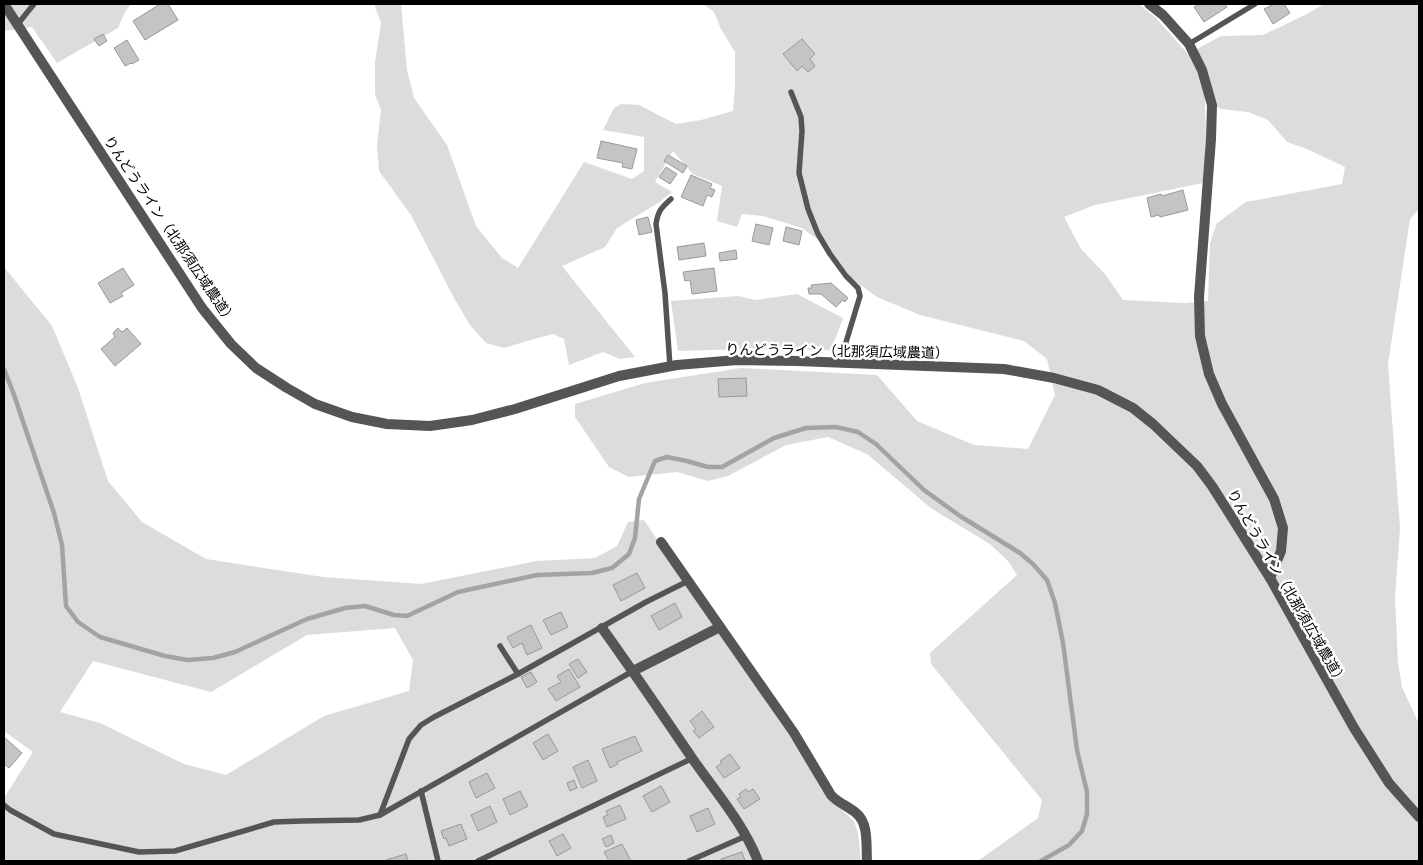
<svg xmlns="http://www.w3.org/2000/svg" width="1423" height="865" font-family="'Nunito Sans','Noto Sans JP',sans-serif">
<rect width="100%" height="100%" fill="#fff"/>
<!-- green -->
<g fill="#dcdcdc" fill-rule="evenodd">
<path d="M 4,4 L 131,4 L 125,12 L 118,28 L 57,63 L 32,27 L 4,31 Z"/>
<path d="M 374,4 L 401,4 L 407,70 L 414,98 L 447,145 L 476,226 L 502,258 L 518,268 L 584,162 L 632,179 L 644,171 L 644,137 L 603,130 L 614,108 L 621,104 L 639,105 L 676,124 L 701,120 L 733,111 L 735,85 L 735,52 L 721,29 L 714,12 L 703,4 L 1139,4 L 1155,17 L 1188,54 L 1221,36 L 1263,35 L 1305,15 L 1324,4 L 1419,4 L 1419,209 L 1410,219 L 1388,364 L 1400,528 L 1395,598 L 1398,662 L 1402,687 L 1419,724 L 1419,861 L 978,861 L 1038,818 L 1042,800 L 931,664 L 930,653 L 1017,575 L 1008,561 L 990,544 L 932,509 L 867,454 L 828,437 L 786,445 L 728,476 L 708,481 L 677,472 L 629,477 L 609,467 L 575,417 L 575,404 L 645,383 L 741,368 L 877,375 L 917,421 L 974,445 L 1028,449 L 1055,395 L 1047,359 L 1024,341 L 920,315 L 877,297 L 839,269 L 820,241 L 802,228 L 763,216 L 742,214 L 737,227 L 717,221 L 722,186 L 693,174 L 673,151 L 655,182 L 672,192 L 658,203 L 617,228 L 605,247 L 562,266 L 635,357 L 620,359 L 603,352 L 569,365 L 564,339 L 553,334 L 534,339 L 504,348 L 486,343 L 470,325 L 454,298 L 411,215 L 379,171 L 377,145 L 381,110 L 375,94 L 375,62 L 381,23 ZM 1205,100 L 1221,109 L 1248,112 L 1268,120 L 1287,142 L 1307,149 L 1345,167 L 1342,184 L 1246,202 L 1217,223 L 1210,243 L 1208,301 L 1185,303 L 1123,300 L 1105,274 L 1081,249 L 1064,217 L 1095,205 L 1203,183 L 1206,140 Z"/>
<path d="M 4,267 L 52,326 L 78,388 L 108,481 L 142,522 L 206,559 L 323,577 L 421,584 L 537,561 L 595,558 L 617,546 L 628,522 L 644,520 L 836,805 L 854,821 L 858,833 L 861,861 L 4,861 L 4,798 L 33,752 L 4,731 ZM 395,628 L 413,660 L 409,691 L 324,716 L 226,775 L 184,764 L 100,723 L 60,712 L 93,661 L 211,692 L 307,635 Z"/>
<path d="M 797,294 L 843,318 L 831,350 L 746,349 L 678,351 L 671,301 L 738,296 L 755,300 Z"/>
</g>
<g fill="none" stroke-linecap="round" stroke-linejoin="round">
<!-- stream -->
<path stroke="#a3a3a3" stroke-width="4.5" d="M 4,369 L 13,392 L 54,513 L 62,545 L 66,606 L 78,622 L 100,637 L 165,656 L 188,660 L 213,658 L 235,652 L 307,619 L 345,608 L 365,606 L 394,615 L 407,616 L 458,592 L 537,575 L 592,573 L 612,568 L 629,554 L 635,538 L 639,499 L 655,461 L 667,457 L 687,461 L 708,467 L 722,467 L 774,438 L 806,428 L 836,427 L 858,432 L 876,444 L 924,490 L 960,516 L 1020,553 L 1033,564 L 1047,580 L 1055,603 L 1063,643 L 1077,750 L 1087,792 L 1087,814 L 1082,831 L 1069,845 L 1041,861"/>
</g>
<!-- building -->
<g fill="#c4c4c4" stroke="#999">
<path d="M 160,4 L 168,4 L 178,20 L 145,40 L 133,21 Z"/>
<path d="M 1200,4 L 1225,4 L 1227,7 L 1204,22 L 1194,7 Z"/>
<path d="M 1274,4 L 1284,4 L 1290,13 L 1273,24 L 1264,9 Z"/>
<path d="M 103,34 L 107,41 L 99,46 L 94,39 Z"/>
<path d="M 802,39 L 815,54 L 810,59 L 815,66 L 808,72 L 802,66 L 797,71 L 783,54 Z"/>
<path d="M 127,40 L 139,60 L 132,64 L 131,63 L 125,66 L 114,48 Z"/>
<path d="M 601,141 L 637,149 L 632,169 L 622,167 L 623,163 L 597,158 Z"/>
<path d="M 668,155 L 687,166 L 683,173 L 664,161 Z"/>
<path d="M 666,167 L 677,174 L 670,184 L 659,177 Z"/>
<path d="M 691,175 L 712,184 L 710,188 L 715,190 L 712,197 L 707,195 L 703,206 L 681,197 Z"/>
<path d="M 1183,190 L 1188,210 L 1160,217 L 1159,215 L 1151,217 L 1147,198 L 1161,194 L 1162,196 Z"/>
<path d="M 648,217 L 652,232 L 639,235 L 636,220 Z"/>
<path d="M 756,224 L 773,228 L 769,245 L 752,241 Z"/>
<path d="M 786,227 L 802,231 L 799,245 L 783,241 Z"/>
<path d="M 704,243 L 706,256 L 679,260 L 677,247 Z"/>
<path d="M 736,250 L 737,259 L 720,261 L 719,253 Z"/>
<path d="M 123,268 L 134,285 L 121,293 L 123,296 L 110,303 L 98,283 Z"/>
<path d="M 714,268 L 717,291 L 692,294 L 690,280 L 685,281 L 683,272 Z"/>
<path d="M 831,283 L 848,298 L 845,302 L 843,300 L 836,307 L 821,294 L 809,294 L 808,288 L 812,288 L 811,285 Z"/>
<path d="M 118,328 L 122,332 L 127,328 L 141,344 L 115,366 L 101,349 L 115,337 L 113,333 Z"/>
<path d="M 746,378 L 747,396 L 719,397 L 718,379 Z"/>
<path d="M 637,573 L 645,588 L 621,601 L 613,585 Z"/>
<path d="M 675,603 L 682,617 L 659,630 L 651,616 Z"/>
<path d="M 561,612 L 568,627 L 551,635 L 543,620 Z"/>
<path d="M 531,625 L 542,648 L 527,655 L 522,643 L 513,648 L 507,637 Z"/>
<path d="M 578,659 L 587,672 L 578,678 L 569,664 Z"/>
<path d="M 569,669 L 580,687 L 556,701 L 548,689 L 561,682 L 557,676 Z"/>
<path d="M 531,672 L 537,682 L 527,688 L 521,677 Z"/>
<path d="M 702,711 L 714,727 L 699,738 L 693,731 L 696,729 L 690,721 Z"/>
<path d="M 548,734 L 558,751 L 543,760 L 533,743 Z"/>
<path d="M 635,736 L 642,751 L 617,762 L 618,764 L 610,768 L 602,749 Z"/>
<path d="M 4,737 L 22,753 L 9,768 L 4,764 Z"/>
<path d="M 730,754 L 740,768 L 724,778 L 716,767 L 722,763 L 720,761 Z"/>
<path d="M 588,760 L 597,781 L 582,788 L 573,767 Z"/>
<path d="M 487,773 L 495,788 L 476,798 L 469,782 Z"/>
<path d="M 574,780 L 577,788 L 570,791 L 567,783 Z"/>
<path d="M 661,786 L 670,802 L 652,812 L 643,796 Z"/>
<path d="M 746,789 L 748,792 L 753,789 L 760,799 L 744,809 L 737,799 L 741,797 L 739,794 Z"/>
<path d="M 520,791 L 528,806 L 510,815 L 503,799 Z"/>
<path d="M 620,805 L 626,819 L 607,827 L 603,817 L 608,815 L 606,811 Z"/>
<path d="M 490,806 L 497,822 L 478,831 L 471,815 Z"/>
<path d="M 708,808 L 715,824 L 697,832 L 690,816 Z"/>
<path d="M 461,824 L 467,839 L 449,846 L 446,838 L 444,839 L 441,831 Z"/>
<path d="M 563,834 L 571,848 L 557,856 L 549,841 Z"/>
<path d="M 611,835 L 614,843 L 606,847 L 602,839 Z"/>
<path d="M 622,844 L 631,861 L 609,861 L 604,852 Z"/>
<path d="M 742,852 L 745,861 L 722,861 L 721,859 Z"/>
<path d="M 406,854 L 408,861 L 386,861 L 386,860 Z"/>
</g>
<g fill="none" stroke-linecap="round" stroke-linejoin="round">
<!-- service -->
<g stroke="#555" stroke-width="5.5">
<path d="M 17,25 L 34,4"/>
<path d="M 1189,44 L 1255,4"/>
<path d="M 791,92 L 801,117 L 802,131 L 799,173 L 808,209 L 818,234 L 830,254 L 846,276 L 858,288 L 860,296 L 840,362"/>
<path d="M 670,367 L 665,293 L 656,224 C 658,211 661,208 671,199"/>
<path d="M 500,646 L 518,674"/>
<path d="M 421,791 L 438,861"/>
<path d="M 4,805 L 10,810 L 54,834 L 139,852 L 175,851 L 274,822 L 302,821 L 359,820 L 380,815 L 633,671"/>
<path d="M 380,815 L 409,739 L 421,725 L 434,717 L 518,674 L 646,602 L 688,581"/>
<path d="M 478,861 L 693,758"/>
<path d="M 689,861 L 746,836"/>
</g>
<!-- minor -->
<g stroke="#555" stroke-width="10">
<path d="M 661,542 L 794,733 L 831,795 C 838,803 848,806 856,813 C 869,823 866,846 867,861"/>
<path d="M 602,628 C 633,671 662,714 692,758 C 715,791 743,823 758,861"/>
<path d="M 633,671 L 720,627"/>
</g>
<!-- tertiary -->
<g stroke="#555" stroke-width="10">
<path d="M 4,4 L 202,308 L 231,344 L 256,368 L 287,388 L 315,404 L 352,417 L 387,424 L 430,426 L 472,420 L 515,409 L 619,376 L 677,365 L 737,360 L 797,361 L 1004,369 L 1054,378 L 1098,390 L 1133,408 L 1153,424 L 1197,466 L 1212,486 L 1270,578 L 1354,728 L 1389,783 L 1419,817"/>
<path d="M 1149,4 L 1163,15 L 1189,44 L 1202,70 L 1212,105 L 1211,139 L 1199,297 L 1200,336 L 1209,374 L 1222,404 L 1274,499 L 1283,528 L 1281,551 L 1270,578"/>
</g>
</g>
<g text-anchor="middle" stroke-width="5" stroke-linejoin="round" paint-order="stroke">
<!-- street labels -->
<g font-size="14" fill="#000" stroke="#fff">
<text transform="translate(170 230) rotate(56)" y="5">りんどうライン（北那須広域農道）</text>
<text transform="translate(837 351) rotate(1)" y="5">りんどうライン（北那須広域農道）</text>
<text transform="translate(1287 587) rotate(60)" y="5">りんどうライン（北那須広域農道）</text>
</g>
</g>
<!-- border -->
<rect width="1423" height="865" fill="none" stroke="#000000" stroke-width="10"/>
</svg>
